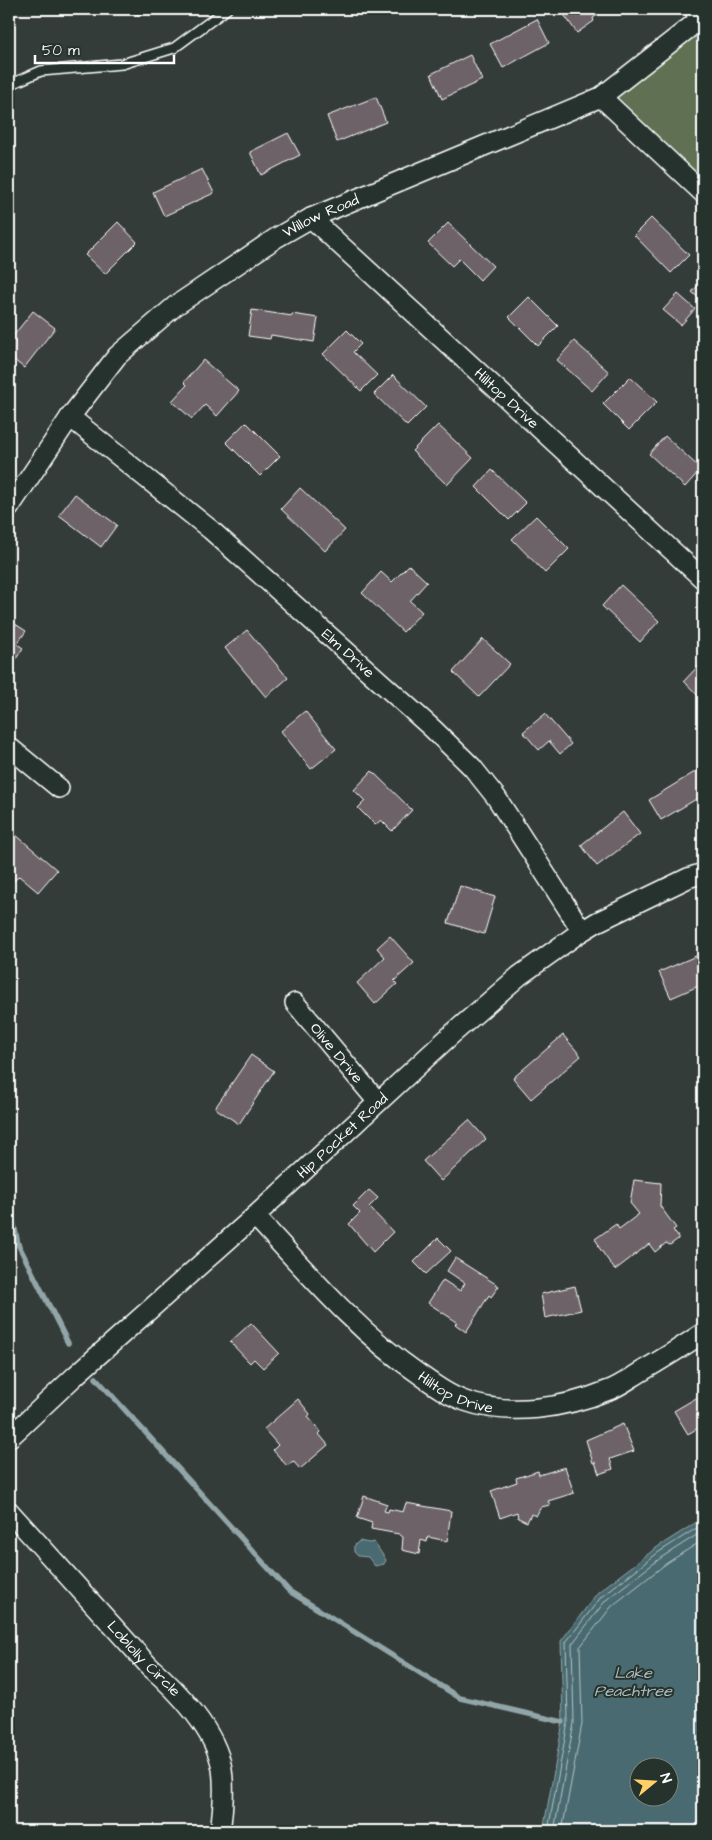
<svg xmlns="http://www.w3.org/2000/svg" width="712" height="1840" font-family="'Architects Daughter',sans-serif">
<rect width="100%" height="100%" fill="#343c39"/>
<filter id="ink" filterUnits="userSpaceOnUse"><feTurbulence type="fractalNoise" baseFrequency=".02" numOctaves="2"/><feDisplacementMap in="SourceGraphic" scale="10" xChannelSelector="R" yChannelSelector="G"/><feConvolveMatrix kernelMatrix="1 2 1 2 8 2 1 2 1" color-interpolation-filters="sRGB"/></filter>
<g filter="url(#ink)">
<!-- green -->
<path fill="#5e7052" stroke="#aeb8a8" d="M 703,18 L 703,193 L 601,97 Z"/>
<!-- water -->
<g fill="#4a6b70" stroke="#92a6a9" fill-rule="evenodd">
<path d="M 703,1518 L 703,1831 L 543,1831 L 563,1722 L 561,1641 L 598,1592 L 656,1548 ZM 640,1768 L 670,1768 L 670,1798 L 640,1798 Z"/>
<path d="M 359,1541 L 369,1543 L 374,1542 L 386,1560 L 384,1564 L 375,1566 L 368,1557 L 358,1556 L 354,1552 L 354,1546 Z"/>
</g>
<g fill="none" stroke-linecap="round" stroke-linejoin="round">
<!-- shore -->
<g stroke="#b7c4c6" stroke-width="1">
<path d="M 548,1831 L 568,1722 L 566,1642 L 602,1596 L 659,1552 L 703,1524"/>
<path d="M 554,1831 L 574,1723 L 572,1644 L 606,1600 L 662,1557 L 703,1531"/>
<path d="M 562,1831 L 582,1724 L 580,1647 L 612,1606 L 667,1563 L 703,1540"/>
</g>
<!-- stream -->
<g stroke="#92a6a9" stroke-width="5.5">
<path d="M 9,1201 L 18,1244 L 68,1343"/>
<path d="M 96,1378 L 289,1591 L 460,1698 L 563,1722"/>
</g>
</g>
<!-- building -->
<g fill="#6d6267" stroke="#fff">
<path d="M 102,9 L 143,9 L 141,15 Z"/>
<path d="M 560,9 L 606,9 L 593,18 L 594,21 L 577,33 Z"/>
<path d="M 537,19 L 549,43 L 503,68 L 490,44 Z"/>
<path d="M 470,55 L 482,80 L 442,99 L 431,74 Z"/>
<path d="M 376,97 L 386,122 L 337,142 L 327,116 Z"/>
<path d="M 288,133 L 300,155 L 261,175 L 250,152 Z"/>
<path d="M 202,169 L 214,193 L 164,216 L 153,192 Z"/>
<path d="M 651,218 L 689,255 L 671,273 L 634,235 Z"/>
<path d="M 118,222 L 137,242 L 105,274 L 85,255 Z"/>
<path d="M 448,223 L 493,266 L 480,280 L 459,259 L 452,266 L 428,243 Z"/>
<path d="M 703,280 L 703,302 L 692,292 Z"/>
<path d="M 678,294 L 695,309 L 681,325 L 663,310 Z"/>
<path d="M 529,297 L 558,326 L 538,346 L 509,317 Z"/>
<path d="M 252,310 L 292,316 L 292,314 L 318,318 L 314,342 L 271,335 L 270,339 L 248,336 Z"/>
<path d="M 33,311 L 55,328 L 24,368 L 9,356 L 9,341 Z"/>
<path d="M 347,330 L 361,344 L 353,352 L 377,375 L 361,391 L 323,354 Z"/>
<path d="M 574,341 L 609,372 L 592,391 L 557,360 Z"/>
<path d="M 203,360 L 239,391 L 217,416 L 205,405 L 192,419 L 172,401 L 187,385 L 184,382 Z"/>
<path d="M 393,375 L 426,407 L 407,426 L 374,394 Z"/>
<path d="M 630,377 L 657,402 L 629,430 L 603,404 Z"/>
<path d="M 246,422 L 280,456 L 260,476 L 226,442 Z"/>
<path d="M 438,425 L 473,458 L 447,485 L 412,451 Z"/>
<path d="M 665,436 L 701,469 L 685,487 L 649,454 Z"/>
<path d="M 492,470 L 526,503 L 509,520 L 476,487 Z"/>
<path d="M 300,488 L 345,530 L 325,551 L 281,509 Z"/>
<path d="M 75,494 L 117,525 L 101,547 L 59,515 Z"/>
<path d="M 536,516 L 569,549 L 545,573 L 512,539 Z"/>
<path d="M 409,565 L 427,582 L 410,601 L 422,612 L 403,632 L 362,593 L 381,572 L 392,582 Z"/>
<path d="M 621,585 L 659,621 L 640,642 L 602,606 Z"/>
<path d="M 9,620 L 26,631 L 17,644 L 23,648 L 9,670 Z"/>
<path d="M 247,630 L 288,678 L 266,697 L 225,648 Z"/>
<path d="M 483,639 L 510,664 L 479,697 L 453,672 Z"/>
<path d="M 701,663 L 703,666 L 703,701 L 684,681 Z"/>
<path d="M 305,711 L 336,749 L 311,769 L 281,731 Z"/>
<path d="M 545,714 L 571,744 L 560,754 L 549,741 L 539,750 L 523,732 Z"/>
<path d="M 703,767 L 703,795 L 661,820 L 649,800 Z"/>
<path d="M 372,771 L 412,810 L 392,831 L 381,820 L 375,825 L 358,808 L 365,801 L 354,790 Z"/>
<path d="M 623,812 L 640,834 L 597,866 L 581,845 Z"/>
<path d="M 9,829 L 57,870 L 38,892 L 19,876 L 14,881 L 9,876 Z"/>
<path d="M 460,886 L 495,897 L 484,934 L 448,923 Z"/>
<path d="M 390,936 L 414,963 L 394,981 L 397,984 L 375,1004 L 357,983 L 385,957 L 377,948 Z"/>
<path d="M 703,953 L 703,984 L 671,998 L 659,972 Z"/>
<path d="M 563,1035 L 581,1056 L 531,1099 L 513,1078 Z"/>
<path d="M 251,1055 L 274,1071 L 239,1124 L 215,1108 Z"/>
<path d="M 469,1120 L 486,1139 L 441,1181 L 423,1161 Z"/>
<path d="M 634,1180 L 661,1183 L 660,1206 L 676,1228 L 673,1230 L 678,1237 L 678,1239 L 670,1245 L 666,1243 L 655,1252 L 649,1244 L 615,1270 L 598,1246 L 599,1245 L 595,1239 L 616,1224 L 619,1229 L 639,1214 L 630,1203 Z"/>
<path d="M 369,1190 L 378,1198 L 369,1207 L 393,1232 L 373,1252 L 349,1224 L 360,1213 L 353,1206 Z"/>
<path d="M 438,1238 L 451,1251 L 426,1274 L 414,1262 Z"/>
<path d="M 455,1258 L 499,1286 L 491,1297 L 489,1295 L 466,1332 L 455,1324 L 457,1322 L 428,1303 L 443,1280 L 460,1291 L 465,1283 L 447,1271 Z"/>
<path d="M 575,1286 L 581,1310 L 545,1318 L 541,1294 Z"/>
<path d="M 251,1323 L 279,1353 L 263,1368 L 254,1359 L 250,1363 L 230,1342 Z"/>
<path d="M 703,1394 L 703,1425 L 688,1434 L 674,1411 Z"/>
<path d="M 298,1399 L 310,1414 L 308,1417 L 321,1432 L 319,1434 L 328,1445 L 300,1469 L 293,1461 L 287,1466 L 273,1450 L 278,1445 L 264,1429 Z"/>
<path d="M 623,1424 L 634,1451 L 610,1459 L 613,1469 L 599,1474 L 595,1462 L 593,1463 L 586,1440 Z"/>
<path d="M 565,1467 L 574,1493 L 548,1501 L 550,1505 L 541,1507 L 536,1516 L 531,1514 L 527,1522 L 518,1518 L 517,1512 L 500,1518 L 491,1491 L 517,1482 L 516,1478 L 538,1471 L 539,1475 Z"/>
<path d="M 364,1496 L 387,1504 L 384,1511 L 388,1512 L 389,1509 L 403,1512 L 406,1503 L 451,1511 L 447,1541 L 428,1537 L 427,1542 L 421,1540 L 419,1554 L 402,1550 L 403,1537 L 399,1534 L 371,1529 L 372,1523 L 357,1518 Z"/>
</g>
<g fill="none" stroke-linecap="round" stroke-linejoin="round">
<defs>
<g id="lane">
<path d="M 689,9 L 695,23"/>
<path d="M 9,85 L 41,71 L 122,64 L 174,48 L 227,9"/>
</g>
<g id="street">
<path d="M 601,97 L 703,193"/>
<path id="s1" d="M 311,218 L 703,579"/>
<path id="s2" d="M 70,417 L 211,530 L 433,729 L 472,767 L 496,797 L 582,931"/>
<path id="s3" d="M 9,508 L 70,417 L 117,356 L 175,306 L 276,238 L 311,218 L 601,97 L 703,17"/>
<path d="M 9,747 L 59,788"/>
<path id="s4" d="M 295,1003 L 378,1102"/>
<path id="s5" d="M 255,1216 C 307,1272 356,1331 419,1374 C 433,1384 448,1395 465,1401 C 510,1417 565,1408 609,1390 C 620,1386 629,1379 639,1373 C 661,1360 682,1347 703,1333"/>
<path id="s6" d="M 9,1438 L 76,1375 L 255,1216 L 451,1035 L 519,976 L 579,933 L 597,922 L 688,878 L 703,873"/>
<path id="s7" d="M 9,1511 L 149,1666 C 178,1691 216,1731 222,1769 C 225,1790 223,1810 220,1831"/>
</g>
</defs>
<!-- lane casing -->
<use href="#lane" stroke="#fff" stroke-width="12"/>
<!-- street casing -->
<use href="#street" stroke="#fff" stroke-width="22"/>
<!-- lane -->
<use href="#lane" stroke="#26332d" stroke-width="9"/>
<!-- street -->
<use href="#street" stroke="#26332d" stroke-width="19"/>
</g>
</g>
<g text-anchor="middle" stroke-width="4" stroke-linejoin="round" paint-order="stroke">
<!-- street labels -->
<g font-size="15" fill="#fff" stroke="#26332d">
<text dy="5" stroke="none"><textPath href="#s3" startOffset="435">Willow Road</textPath></text>
<text dy="5" stroke="none"><textPath href="#s1" startOffset="266">Hilltop Drive</textPath></text>
<text dy="5" stroke="none"><textPath href="#s2" startOffset="365">Elm Drive</textPath></text>
<text dy="5" stroke="none"><textPath href="#s4" startOffset="65">Olive Drive</textPath></text>
<text dy="5" stroke="none"><textPath href="#s6" startOffset="450">Hip Pocket Road</textPath></text>
<text dy="5" stroke="none"><textPath href="#s5" startOffset="270">Hilltop Drive</textPath></text>
<text dy="5" stroke="none"><textPath href="#s7" startOffset="200">Loblolly Circle</textPath></text>
</g>
<!-- water labels -->
<g font-size="16" font-style="italic" fill="#aebcbf" stroke="#26332d">
<text x="633" y="1678">Lake<tspan x="633" dy="18">Peachtree</tspan></text>
</g>
</g>
<!-- margin -->
<rect width="712" height="1840" fill="none" stroke="#26332d" stroke-width="30"/>
<rect x="15" y="15" width="682" height="1810" fill="none" stroke="#fff" stroke-width="2" filter="url(#ink)"/>
<!-- north arrow -->
<g transform="translate(654 1782) rotate(72)"><circle r="24" fill="#26332d" stroke="#7d8581"/>
<path d="M0-4L9 19L0 12L-9 19Z" fill="#ffd166"/>
<text y="-8" font-size="14" font-weight="bold" text-anchor="middle" fill="#ffffff">N</text>
</g>
<!-- scale -->
<path d="M35 55v8h139v-8" fill="none" stroke="#ffffff" stroke-width="2.5"/>
<text x="42" y="55" font-size="15" fill="#ffffff" stroke="#26332d" stroke-width="4" paint-order="stroke">50 m</text>
</svg>
